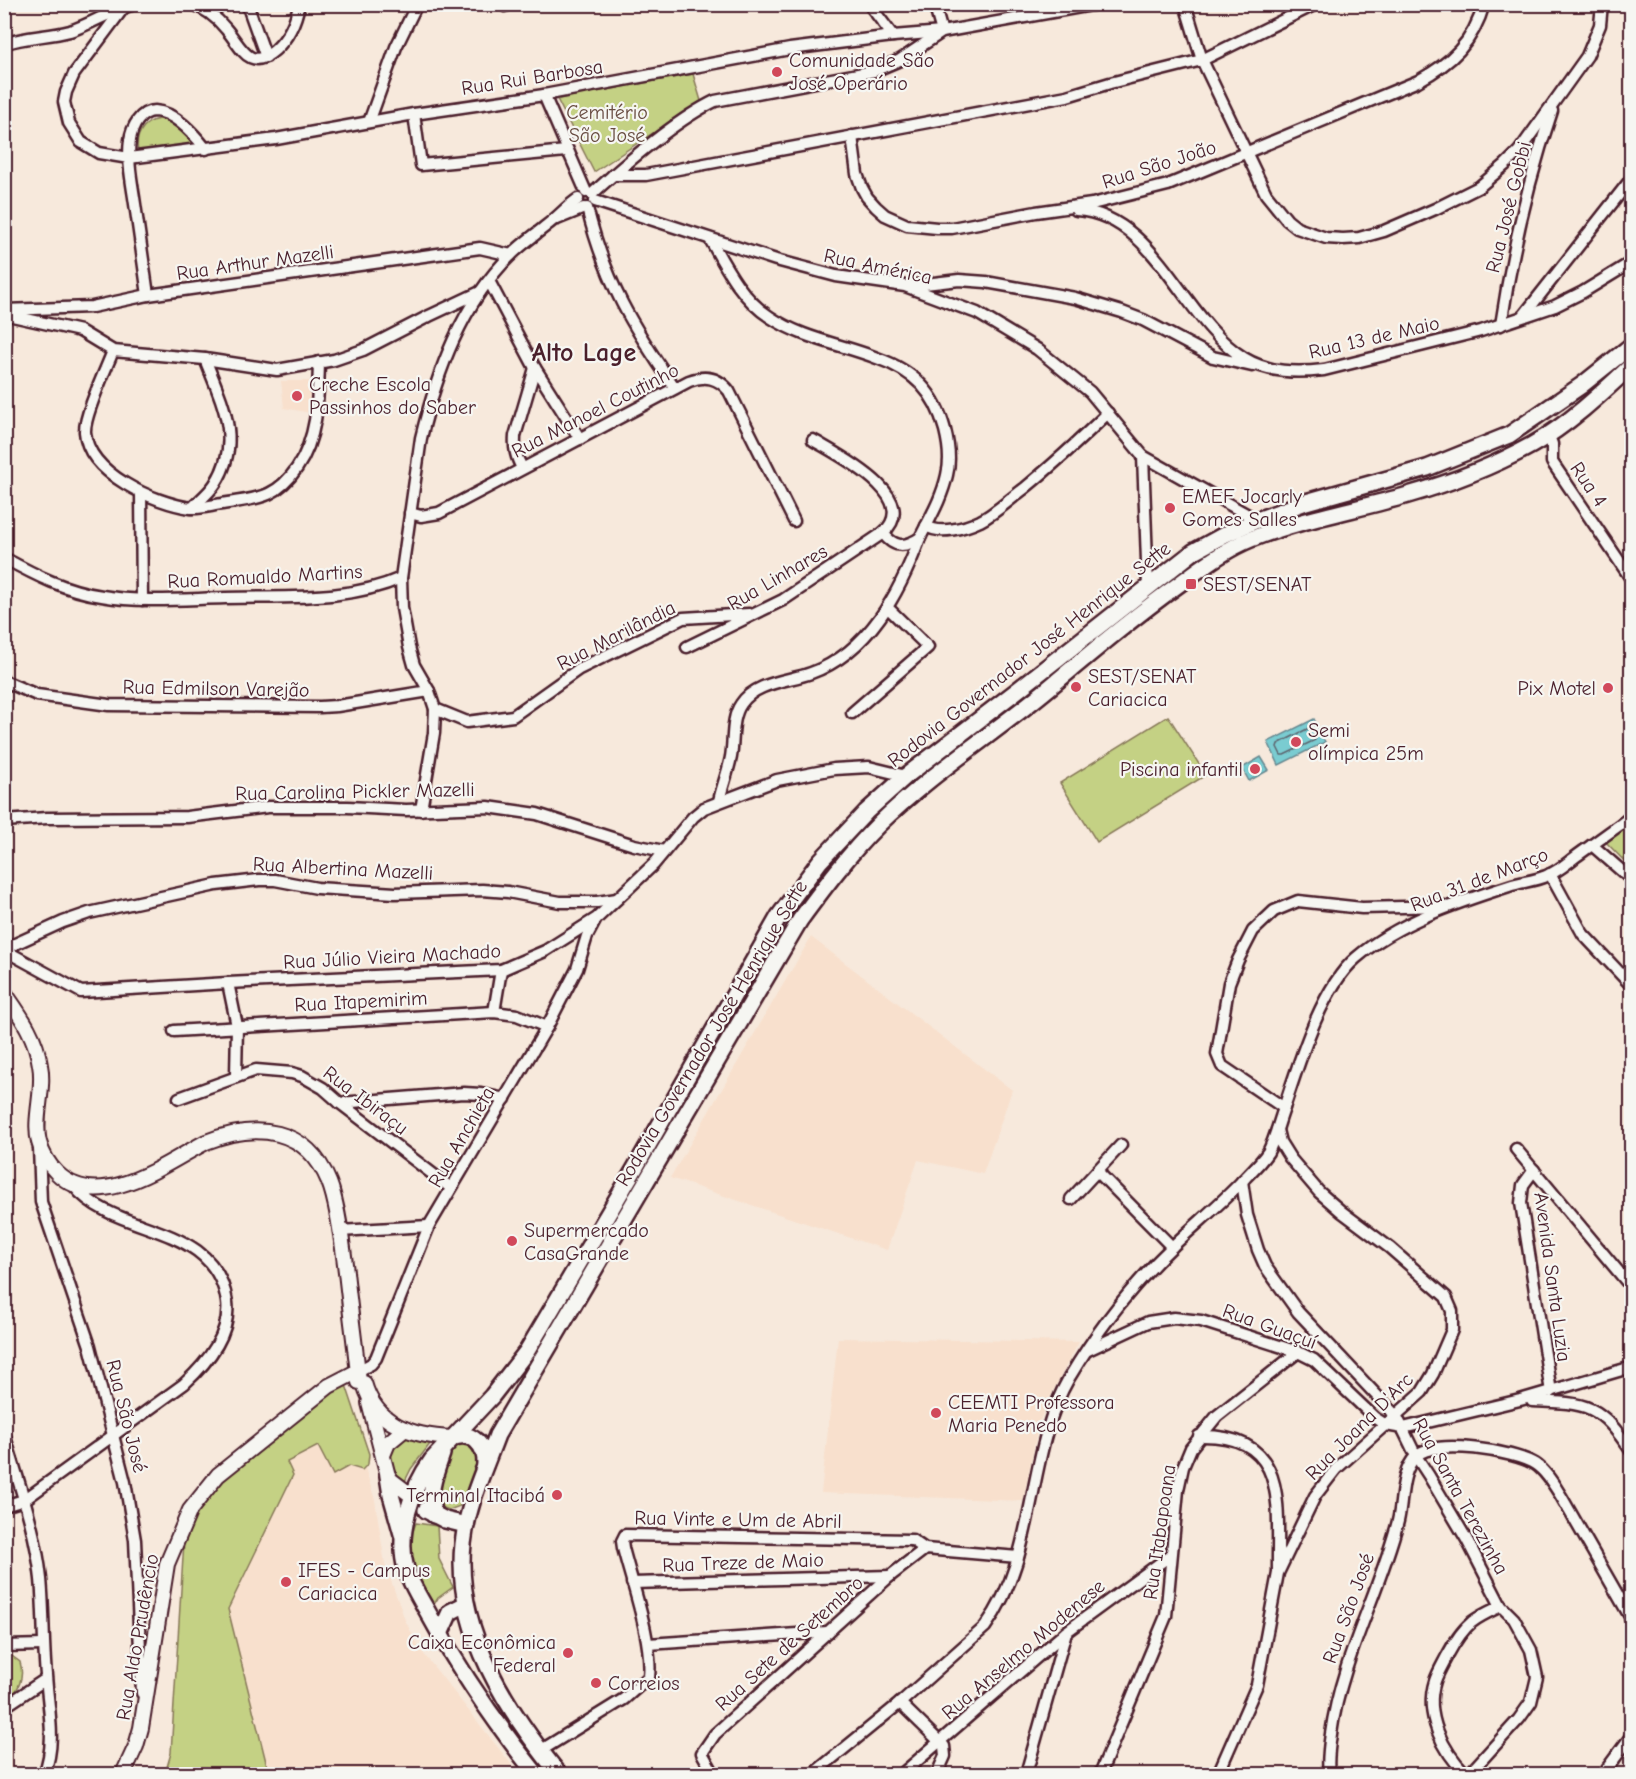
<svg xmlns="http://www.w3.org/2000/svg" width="1636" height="1779" font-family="'Comic Neue',sans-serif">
<rect width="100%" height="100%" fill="#f7e9dc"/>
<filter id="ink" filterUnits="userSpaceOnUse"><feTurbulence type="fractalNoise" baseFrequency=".0167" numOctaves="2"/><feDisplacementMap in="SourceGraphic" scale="12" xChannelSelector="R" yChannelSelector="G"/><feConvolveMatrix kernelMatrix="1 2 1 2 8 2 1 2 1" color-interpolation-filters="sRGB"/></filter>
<g filter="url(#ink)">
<!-- built -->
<g fill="#f8e0cd">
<path d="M 281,381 L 313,381 L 311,413 L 284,408 Z"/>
<path d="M 811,937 L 1012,1090 L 983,1174 L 918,1160 L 887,1250 L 670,1178 Z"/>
<path d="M 838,1338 L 1079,1342 L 1056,1385 L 1039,1422 L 1023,1501 L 821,1493 Z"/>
<path d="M 346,1385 L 369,1454 L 370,1460 L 365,1468 L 375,1500 L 385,1564 L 405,1620 L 419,1648 L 519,1774 L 165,1774 L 171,1753 L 184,1541 Z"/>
</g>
<!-- green -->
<g fill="#c4d184" stroke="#877858" stroke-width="1.5">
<path d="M 693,74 L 701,101 L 594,172 L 557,99 Z"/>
<path d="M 159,119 C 175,121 185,134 195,145 L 138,152 C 135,136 142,122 159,119 Z"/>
<path d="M 1168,716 L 1206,775 L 1097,842 L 1060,783 Z"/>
<path d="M 1631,820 L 1631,868 L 1604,840 Z"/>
<path d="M 346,1385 L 369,1454 L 368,1464 L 362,1470 L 349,1466 L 333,1475 L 318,1446 L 287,1462 L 293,1475 L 228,1609 L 269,1774 L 165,1774 L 171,1753 L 184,1541 L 190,1522 L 209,1489 L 321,1399 L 340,1387 Z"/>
<path d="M 406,1437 L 430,1444 L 411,1469 L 404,1483 L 395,1478 L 387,1452 L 400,1438 Z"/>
<path d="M 461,1444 L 470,1445 L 477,1452 L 478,1461 L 460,1506 L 449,1510 L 441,1507 L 437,1496 C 441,1480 445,1451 461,1444 Z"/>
<path d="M 416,1523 L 437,1526 L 439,1559 L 453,1587 L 438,1598 L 433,1606 C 418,1579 403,1553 416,1523 Z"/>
<path d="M 5,1651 L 20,1662 C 25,1679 18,1692 5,1703 Z"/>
</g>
<!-- water -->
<g fill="#7accd1" stroke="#67878f" stroke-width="1.5">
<path d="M 1314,719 L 1325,742 L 1279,765 L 1268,742 Z"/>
<path d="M 1261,757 L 1269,770 L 1249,781 L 1242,768 Z"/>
</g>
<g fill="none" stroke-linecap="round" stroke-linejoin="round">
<!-- shore -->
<path stroke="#5d646d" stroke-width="1.5" d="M 1309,728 L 1312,729 L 1316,737 L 1315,740 L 1284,755 L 1281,755 L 1277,747 L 1278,744 Z"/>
<defs>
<g id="minor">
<path d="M 192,4 C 207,9 217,18 226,29 C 241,46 249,73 275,50 C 288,38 296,21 299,4"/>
<path d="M 247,4 L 266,57"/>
<path d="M 504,4 L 505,6 L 511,4"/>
<path d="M 869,4 L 893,36"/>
<path d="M 1185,4 L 1202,60 L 1266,194 L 1287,220 L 1297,228 L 1326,238 L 1343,239 L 1359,238 L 1384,231 L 1435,209 L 1479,187 L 1505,165 L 1519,151 L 1587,56 L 1600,25 L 1602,4"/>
<path d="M 124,7 L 74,74 L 66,92 L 64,102 L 69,123 L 81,142 L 99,153 L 129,158 L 276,139 L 414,114 L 544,95 L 790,49 L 893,36 L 942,32 L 934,4"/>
<path d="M 4,44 C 25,36 48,37 70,31 C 92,24 113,9 136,4"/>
<path d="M 544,95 L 586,192"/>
<path d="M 414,114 L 421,165 L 566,151"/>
<path d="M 369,122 L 396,47 L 417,4"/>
<path d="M 852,136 L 857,174 L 862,188 L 867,197 L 876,207 L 885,215 L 907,225 L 937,228 L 952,228 L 1036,212 L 1092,204 L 1168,185 L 1418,81 C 1451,63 1473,43 1484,4"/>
<path d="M 613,175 L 646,175 L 1067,96 L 1110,83 L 1202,60 L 1316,4"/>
<path d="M 592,194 C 626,163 674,121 715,101 L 874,71 L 900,60 L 942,32 L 1097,4"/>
<path d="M 595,201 L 776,260 L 836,276 L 905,286 L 977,313 L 1037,349 L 1090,392 L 1143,456 L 1257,520"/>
<path d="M 587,208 C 606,283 632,326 675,388"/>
<path d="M 1076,210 C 1156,215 1183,321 1244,358 C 1268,373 1297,373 1324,370 L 1481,331 L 1555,306 L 1583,292 L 1632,262"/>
<path d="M 557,219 L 584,208"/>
<path d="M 710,239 C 726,268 742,299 770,317 C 803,339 841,344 877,358 C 914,371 935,392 945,430 C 949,446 951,460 947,475 C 942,498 930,518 920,538 C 905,548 894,548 883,533"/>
<path d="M 489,281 L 535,368 L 580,439"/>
<path d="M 908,286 L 959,280 L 986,282 L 1075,298 L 1122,312 L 1143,320 L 1213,357 L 1252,366"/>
<path d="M 148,295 C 144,265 139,234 135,204 C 132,183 127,161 130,140 C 132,127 140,111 155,111 C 175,112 194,134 206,149"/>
<path d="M 4,310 L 92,307 L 148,295 L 480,248 L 511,255"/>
<path d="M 8,315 L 80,331 L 113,351 L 205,359 L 277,370 L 334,360 L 363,350 L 429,316 L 480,292"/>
<path d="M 1524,315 L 1632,178"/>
<path d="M 1501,325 C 1512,252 1528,181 1552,111"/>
<path d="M 113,351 C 106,369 84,415 85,432 C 88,474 155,503 191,508 C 200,509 213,505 222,504 C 256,498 275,500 297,468 C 318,437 318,399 319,362"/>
<path d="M 1548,434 L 1552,444 L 1552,462 L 1632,580"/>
<path d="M 1143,456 L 1148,587"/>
<path d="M 522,468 C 516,457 514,449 515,436 L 535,368"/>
<path d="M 141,493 L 142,600"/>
<path d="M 192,508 C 200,500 209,493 215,484 C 243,441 222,402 205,359"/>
<path d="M 410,513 L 421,516 L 439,513 L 689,381 C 705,375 718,377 729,391 L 794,521"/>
<path d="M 926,526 C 940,535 965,528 980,521 C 996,513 1010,499 1025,488 C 1054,464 1081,439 1108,413"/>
<path d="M 4,558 C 35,575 66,591 102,596 C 142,603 184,599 225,598 C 283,596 347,602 401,578"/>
<path d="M 687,647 L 783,600 L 883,533 C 924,497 836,454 813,440"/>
<path d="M 4,681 L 37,695 L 109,705 L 320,707 L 337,706 L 429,691"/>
<path d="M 435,709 L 467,722 L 513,716 L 579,669 L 683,618 L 749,614"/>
<path d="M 852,713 L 928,647 L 887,607"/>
<path d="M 719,801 C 722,787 728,772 731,757 C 734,740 731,718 741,704 C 755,682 789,681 811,673 C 869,652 900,592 920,538"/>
<path d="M 421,810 L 434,733 L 435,709 L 429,691 L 414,665 L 409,647 L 402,608 L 401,578 L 421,438 C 437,372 462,303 511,255 C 522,244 535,235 547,225 C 558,217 566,207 578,199"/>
<path d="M 4,821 L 47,818 L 187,817 L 268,807 L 348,807 L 406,810 L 488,807 L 537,814 L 634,845 L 664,851"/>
<path d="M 1592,845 L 1632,880"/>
<path d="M 1550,874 L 1583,934 L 1632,986"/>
<path d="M 4,949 L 63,922 L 89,913 L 216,885 L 259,880 L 275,880 L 317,888 L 395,893 L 482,890 L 508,892 L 560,902 L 597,902 L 617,899"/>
<path d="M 4,950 L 81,992 L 228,983 L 501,970 L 545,951 L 597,918 L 654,864 L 693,817 L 704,808 L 777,780 L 834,769 L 869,767 L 906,776"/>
<path d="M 228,983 L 237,1026 L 236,1076"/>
<path d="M 494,1012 L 501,970"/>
<path d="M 174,1031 L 494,1012 L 517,1015 L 547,1027"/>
<path d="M 179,1098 L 256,1070 L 292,1073 L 302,1076 L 323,1088 L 340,1103 L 451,1188"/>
<path d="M 340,1103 L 464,1093 L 481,1094 L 505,1099"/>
<path d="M 1284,1108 L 1222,1066 L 1217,1054 L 1229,983 L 1238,960 L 1253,931 L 1274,911 L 1298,901 L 1362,908 L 1445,906"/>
<path d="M 39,1147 L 41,1202 L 90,1346 L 125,1482 L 135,1540 L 142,1693"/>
<path d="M 1516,1149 L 1632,1288"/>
<path d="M 1534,1170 L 1523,1185 L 1521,1203 L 1551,1392"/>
<path d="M 1097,1171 L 1172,1247"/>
<path d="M 1242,1181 L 1247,1215 L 1258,1250 L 1265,1266 L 1298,1312 L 1397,1417 L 1416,1456 L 1429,1476 L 1467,1540 L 1501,1606 L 1514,1619 L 1531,1650 L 1537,1677 L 1531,1702 L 1519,1719 L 1469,1774"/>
<path d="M 1071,1199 L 1121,1145"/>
<path d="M 339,1231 L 429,1226"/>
<path d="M 1088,1350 L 1148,1322 L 1174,1318 L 1201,1321 L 1298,1352 L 1314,1360 L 1375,1418 L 1386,1425 L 1403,1428 L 1520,1400 L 1632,1367"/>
<path d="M 358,1371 L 371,1364 L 376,1358 L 429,1226 L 547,1027 L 577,969 L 587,936 L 595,921"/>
<path d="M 1532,1401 C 1589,1403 1599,1404 1632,1452"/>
<path d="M 4,1433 C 18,1481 36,1530 41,1579 C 44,1611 43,1643 46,1675 C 48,1709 57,1742 44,1774"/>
<path d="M 1199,1436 C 1290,1434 1277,1505 1278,1571"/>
<path d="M 4,1506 L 24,1500 L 184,1384 C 206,1364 231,1334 227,1302 C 215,1220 116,1238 74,1186"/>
<path d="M 632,1583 L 890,1576"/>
<path d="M 648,1644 L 828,1632"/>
<path d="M 4,1646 L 43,1645"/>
<path d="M 900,1703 L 944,1746 L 945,1756 L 937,1774"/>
<path d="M 4,1707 L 46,1679"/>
<path d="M 540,1751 L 624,1699 L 649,1677 C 653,1641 632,1584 623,1548 L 622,1541 L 625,1535 L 912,1540 L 925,1549 L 1018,1557"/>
<path d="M 714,1774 L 702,1753 L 715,1734 L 890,1576 L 925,1549"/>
<path d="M 813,1774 L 900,1703 L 985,1627 C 1039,1554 1025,1454 1069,1378 C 1098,1329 1133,1284 1174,1245 C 1198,1222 1224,1201 1246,1177 C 1254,1169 1262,1161 1268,1152 C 1275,1139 1278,1125 1283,1111 C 1298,1066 1320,989 1356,958 C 1398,922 1456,903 1509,886 C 1521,882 1534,881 1546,876 C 1558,872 1568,862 1578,855 C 1596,842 1614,829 1632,816"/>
<path d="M 902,1774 L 1066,1632 L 1171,1555"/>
<path d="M 1026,1774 L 1066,1632"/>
<path d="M 1100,1774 L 1166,1616 L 1178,1490 L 1183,1467 L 1191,1448 L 1217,1416 L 1298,1352"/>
<path d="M 1218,1774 L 1257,1685 L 1278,1573 L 1315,1496 L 1336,1469 L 1422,1392 L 1433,1374 L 1452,1330 L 1452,1311 L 1446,1297 L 1390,1248 L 1342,1212 L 1319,1192 L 1290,1158 L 1280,1142 L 1277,1130"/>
<path d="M 1329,1774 C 1327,1761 1329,1747 1331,1734 C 1341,1659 1379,1594 1398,1521 C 1403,1501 1400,1472 1416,1456 C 1435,1438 1514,1451 1535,1464 C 1546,1471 1554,1485 1561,1496 L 1632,1620"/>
<path d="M 1466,1774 C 1443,1751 1424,1715 1435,1681 C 1438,1672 1443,1664 1447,1656 C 1454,1643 1461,1631 1472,1622 C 1481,1615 1491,1611 1501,1606"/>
<path d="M 1603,1774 L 1632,1735"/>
</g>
<g id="tertiary">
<path d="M 4,992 C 20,1015 36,1036 40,1065 C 45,1089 33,1119 39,1142 C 42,1154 48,1164 57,1173 C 99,1214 166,1163 206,1142 C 256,1122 307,1127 329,1182 C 338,1204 343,1247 346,1272 C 350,1309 355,1345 359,1382 L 364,1383 C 376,1426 413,1436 452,1438"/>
<path d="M 369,1403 L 388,1476 L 391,1480 L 412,1496"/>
<path d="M 383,1455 L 388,1443 L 405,1429"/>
<path d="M 123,1774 L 136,1746 L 141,1728 L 167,1564 L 190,1510 L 218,1475 L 329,1386 L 358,1371"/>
</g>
<g id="secondary">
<path d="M 452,1438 C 472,1430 486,1445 485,1465"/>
<path d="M 388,1476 L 391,1495 L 402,1534"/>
<path d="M 426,1510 L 445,1520 L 466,1525"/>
<path d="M 434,1515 C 427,1494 435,1474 442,1454"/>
<path d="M 440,1634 L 450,1612 L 466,1604"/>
<path d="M 536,1774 C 497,1725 461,1673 431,1618 C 423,1603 411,1585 406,1569 C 396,1534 412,1487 432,1460 L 492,1396 L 527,1351 L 634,1170 L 779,916 L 820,861 L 866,812 L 906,776 L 1014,693 L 1193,552 L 1224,535 L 1257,520 L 1306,502 L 1427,468 L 1509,435 L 1582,385 L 1632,345"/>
<path d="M 559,1774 C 508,1712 454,1629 463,1544 C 467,1506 484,1470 497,1435 L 800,920 C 825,886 849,854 878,825 C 931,773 994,734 1050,687 C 1093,651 1136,615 1182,582 C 1204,566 1226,549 1251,539 C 1302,519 1356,510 1408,495 C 1450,483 1494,466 1532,445 C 1568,425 1601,394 1632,365"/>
</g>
</defs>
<!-- minor casing -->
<use href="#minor" stroke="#4a1f2b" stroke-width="15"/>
<!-- tertiary casing -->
<use href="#tertiary" stroke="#4a1f2b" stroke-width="18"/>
<!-- secondary casing -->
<use href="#secondary" stroke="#4a1f2b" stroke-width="20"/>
<!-- minor -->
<use href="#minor" stroke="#f6f6f2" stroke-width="10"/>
<!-- tertiary -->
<use href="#tertiary" stroke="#f6f6f2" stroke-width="14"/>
<!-- secondary -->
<use href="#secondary" stroke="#f6f6f2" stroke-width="15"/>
</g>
</g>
<!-- markers -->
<g fill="#d1495b" stroke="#f6f6f2" stroke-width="2">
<circle cx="777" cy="72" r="6"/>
<circle cx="297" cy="396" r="6"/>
<circle cx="1170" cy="508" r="6"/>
<rect x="1185" y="578" width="12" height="12" rx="3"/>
<circle cx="1076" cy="687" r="6"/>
<circle cx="1608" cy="688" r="6"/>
<circle cx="1296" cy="742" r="6"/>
<circle cx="1255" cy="769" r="6"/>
<circle cx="512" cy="1241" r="6"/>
<circle cx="936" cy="1413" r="6"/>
<circle cx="557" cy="1495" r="6"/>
<circle cx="286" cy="1582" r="6"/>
<circle cx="568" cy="1653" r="6"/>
<circle cx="596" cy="1683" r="6"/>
</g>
<g text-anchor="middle" stroke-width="4.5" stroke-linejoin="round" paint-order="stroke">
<!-- poi labels -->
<g font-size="20" fill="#4a1f2b" stroke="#f6f6f2" text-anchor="start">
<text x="789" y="67">Comunidade São<tspan x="789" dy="23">José Operário</tspan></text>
<text x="309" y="391">Creche Escola<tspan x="309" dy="23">Passinhos do Saber</tspan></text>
<text x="1182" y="503">EMEF Jocarly<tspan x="1182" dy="23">Gomes Salles</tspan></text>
<text x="1203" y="591">SEST/SENAT</text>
<text x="1088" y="683">SEST/SENAT<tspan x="1088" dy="23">Cariacica</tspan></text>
<text x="1596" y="695" text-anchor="end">Pix Motel</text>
<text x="1308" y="737">Semi<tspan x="1308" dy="23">olímpica 25m</tspan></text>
<text x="1243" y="776" text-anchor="end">Piscina infantil</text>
<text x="524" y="1237">Supermercado<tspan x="524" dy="23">CasaGrande</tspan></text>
<text x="948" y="1409">CEEMTI Professora<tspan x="948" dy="23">Maria Penedo</tspan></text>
<text x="545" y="1502" text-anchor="end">Terminal Itacibá</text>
<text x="298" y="1577">IFES - Campus<tspan x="298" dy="23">Cariacica</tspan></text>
<text x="556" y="1649" text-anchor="end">Caixa Econômica<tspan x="556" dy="23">Federal</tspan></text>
<text x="608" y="1690">Correios</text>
</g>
<!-- street labels -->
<g font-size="20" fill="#4a1f2b" stroke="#f6f6f2">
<text transform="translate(532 77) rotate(-9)" y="7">Rua Rui Barbosa</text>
<text transform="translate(1159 164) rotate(-18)" y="7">Rua São João</text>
<text transform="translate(1508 207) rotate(-76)" y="7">Rua José Gobbi</text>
<text transform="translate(255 262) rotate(-8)" y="7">Rua Arthur Mazelli</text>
<text transform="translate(878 266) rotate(12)" y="7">Rua América</text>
<text transform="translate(1374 337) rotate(-13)" y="7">Rua 13 de Maio</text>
<text transform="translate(595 410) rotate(-27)" y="7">Rua Manoel Coutinho</text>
<text transform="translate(1589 484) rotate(56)" y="7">Rua 4</text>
<text transform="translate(265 576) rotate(-3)" y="7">Rua Romualdo Martins</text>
<text transform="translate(777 577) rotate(-30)" y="7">Rua Linhares</text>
<text transform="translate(616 635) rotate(-27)" y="7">Rua Marilândia</text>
<text transform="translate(1029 654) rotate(-38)" y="7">Rodovia Governador José Henrique Sette</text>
<text transform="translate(216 688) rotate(1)" y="7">Rua Edmilson Varejão</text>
<text transform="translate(355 791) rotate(-1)" y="7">Rua Carolina Pickler Mazelli</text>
<text transform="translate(343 868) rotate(3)" y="7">Rua Albertina Mazelli</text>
<text transform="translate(1479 879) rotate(-21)" y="7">Rua 31 de Março</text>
<text transform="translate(392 956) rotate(-3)" y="7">Rua Júlio Vieira Machado</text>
<text transform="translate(361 1001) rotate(-3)" y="7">Rua Itapemirim</text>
<text transform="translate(711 1033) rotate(-59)" y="7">Rodovia Governador José Henrique Sette</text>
<text transform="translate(366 1100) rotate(37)" y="7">Rua Ibiraçu</text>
<text transform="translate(461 1137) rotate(-60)" y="7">Rua Anchieta</text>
<text transform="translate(1553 1277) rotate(82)" y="7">Avenida Santa Luzia</text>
<text transform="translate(1270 1326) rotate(20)" y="7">Rua Guaçuí</text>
<text transform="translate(127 1416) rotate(76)" y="7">Rua São José</text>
<text transform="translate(1359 1426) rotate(-45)" y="7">Rua Joana D'Arc</text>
<text transform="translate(1461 1496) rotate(61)" y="7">Rua Santa Terezinha</text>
<text transform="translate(738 1519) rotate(1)" y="7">Rua Vinte e Um de Abril</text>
<text transform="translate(1159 1532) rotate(-82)" y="7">Rua Itabapoana</text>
<text transform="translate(743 1562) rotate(-2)" y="7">Rua Treze de Maio</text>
<text transform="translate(1348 1608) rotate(-70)" y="7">Rua São José</text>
<text transform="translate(137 1637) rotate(-80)" y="7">Rua Aldo Prudêncio</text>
<text transform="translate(789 1643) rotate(-42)" y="7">Rua Sete de Setembro</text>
<text transform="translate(1023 1649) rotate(-40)" y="7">Rua Anselmo Modenese</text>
</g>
<!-- park labels -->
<g font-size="20" fill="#684c41" stroke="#f6f6f2">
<text x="607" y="119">Cemitério<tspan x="607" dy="23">São José</tspan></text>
</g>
<!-- district labels -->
<g font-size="26" font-weight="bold" fill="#4a1f2b" stroke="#f6f6f2">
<text x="584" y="361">Alto Lage</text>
</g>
</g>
<!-- margin -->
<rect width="1636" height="1779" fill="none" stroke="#f6f6f2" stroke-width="24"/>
<rect x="12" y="12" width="1612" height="1755" fill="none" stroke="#4a1f2b" stroke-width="2" filter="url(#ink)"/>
</svg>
